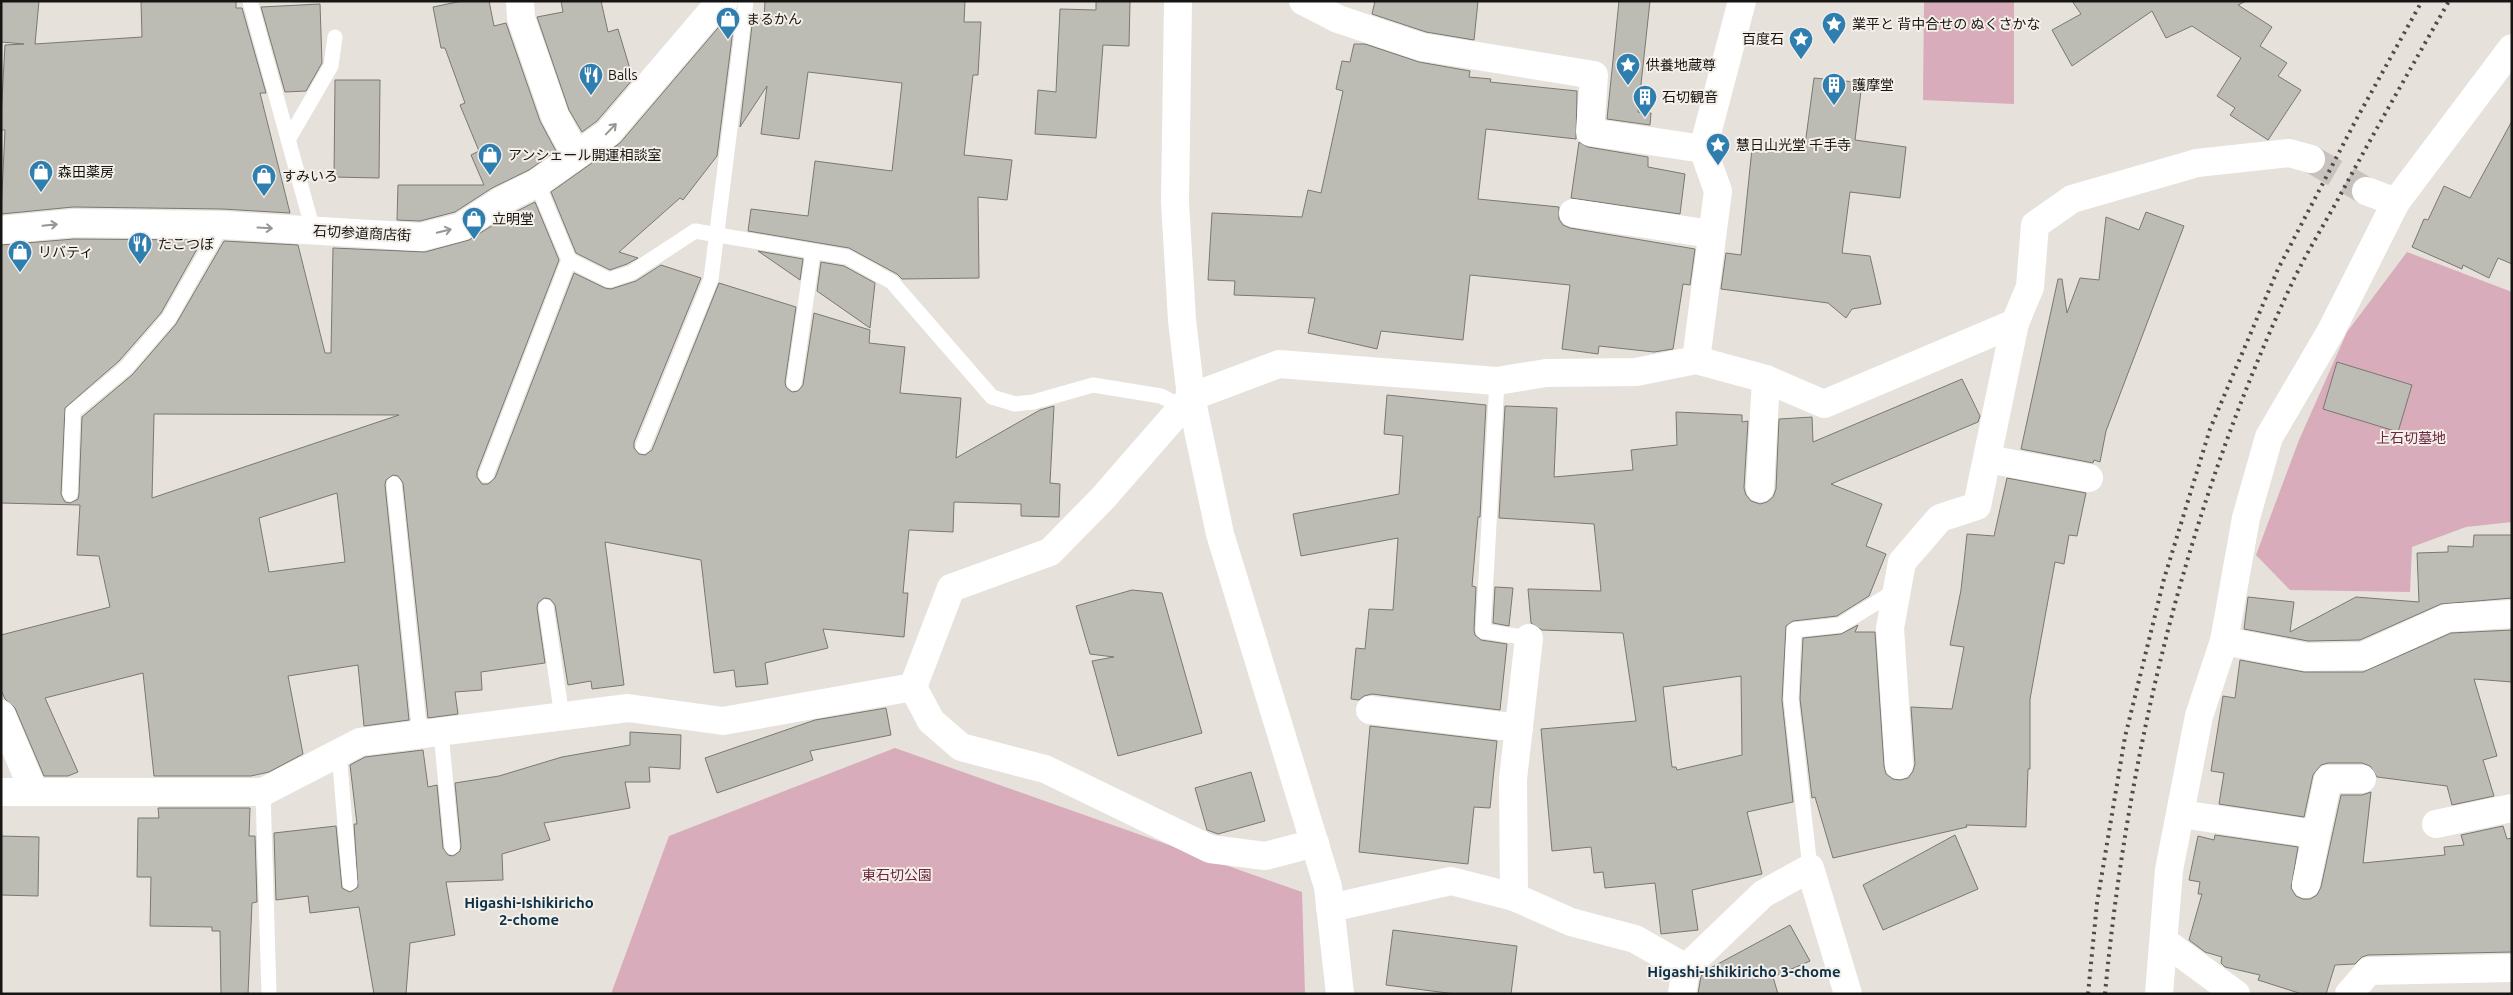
<svg xmlns="http://www.w3.org/2000/svg" width="2513" height="995" font-family="Ubuntu,'Noto Sans JP',sans-serif">
<rect width="100%" height="100%" fill="#e7e1dc"/>
<!-- green -->
<g fill="#d8acba">
<path d="M 1924,1 L 2014,1 L 2014,104 L 1923,100 Z"/>
<path d="M 2407,252 L 2512,292 L 2512,522 L 2466,527 L 2412,547 L 2410,592 L 2290,590 L 2256,555 L 2299,440 L 2347,332 Z"/>
<path d="M 895,748 L 1302,892 L 1305,994 L 611,994 L 669,836 Z"/>
</g>
<!-- building -->
<g fill="#bcbcb4" stroke="#797871" fill-rule="evenodd">
<path d="M 1,1 L 39,1 L 35,44 L 142,37 L 141,1 L 236,1 L 236,8 L 242,8 L 266,93 L 260,93 L 290,213 L 222,209 L 73,207 L 1,214 L 5,130 L 1,130 L 1,118 L 5,45 L 24,44 L 1,42 Z"/>
<path d="M 462,1 L 489,1 L 494,26 L 506,23 L 540,121 L 556,151 L 529,170 L 492,188 L 455,212 L 420,221 L 397,220 L 398,185 L 484,185 L 471,155 L 479,151 L 460,105 L 465,103 L 445,48 L 441,48 L 433,7 Z"/>
<path d="M 561,1 L 601,1 L 608,32 L 618,29 L 633,79 L 597,121 L 582,132 L 569,110 L 537,17 L 563,12 Z"/>
<path d="M 765,1 L 965,1 L 964,22 L 981,22 L 978,75 L 973,75 L 964,155 L 1012,160 L 1007,200 L 978,197 L 979,278 L 902,279 L 897,274 L 849,248 L 748,231 L 751,209 L 808,216 L 815,161 L 892,171 L 902,83 L 808,72 L 799,139 L 761,134 L 767,86 L 740,127 L 753,17 L 764,19 Z"/>
<path d="M 1096,1 L 1130,1 L 1129,46 L 1103,45 L 1096,138 L 1035,134 L 1038,90 L 1056,92 L 1060,9 L 1096,10 Z"/>
<path d="M 1375,1 L 1478,1 L 1474,40 L 1426,32 L 1372,14 Z"/>
<path d="M 1619,1 L 1650,1 L 1638,112 L 1651,113 L 1650,125 L 1607,119 Z"/>
<path d="M 2072,1 L 2246,1 L 2238,5 L 2272,27 L 2260,46 L 2287,63 L 2278,76 L 2301,90 L 2268,140 L 2230,115 L 2235,108 L 2217,96 L 2241,58 L 2192,26 L 2166,38 L 2152,11 L 2072,66 L 2052,30 L 2081,14 Z"/>
<path d="M 320,4 L 322,63 L 306,91 L 285,92 L 261,7 Z"/>
<path d="M 733,14 L 735,14 L 717,156 L 683,200 L 680,198 L 619,252 L 638,258 L 627,264 L 610,270 L 576,253 L 551,192 L 620,143 L 723,22 Z"/>
<path d="M 1354,44 L 1365,44 L 1419,62 L 1470,71 L 1469,77 L 1491,79 L 1490,82 L 1577,91 L 1576,139 L 1486,129 L 1478,199 L 1559,207 L 1559,219 L 1563,225 L 1570,228 L 1695,249 L 1690,285 L 1683,284 L 1673,349 L 1654,352 L 1599,346 L 1598,354 L 1562,349 L 1570,285 L 1470,275 L 1463,340 L 1381,331 L 1377,349 L 1308,333 L 1315,298 L 1234,295 L 1235,281 L 1208,280 L 1212,213 L 1302,217 L 1308,190 L 1321,193 L 1343,91 L 1336,89 L 1342,61 L 1350,62 Z"/>
<path d="M 1814,78 L 1855,82 L 1854,90 L 1861,91 L 1855,140 L 1906,147 L 1900,198 L 1850,192 L 1842,253 L 1870,256 L 1881,304 L 1852,309 L 1846,318 L 1828,303 L 1721,289 L 1726,253 L 1741,255 L 1753,139 L 1805,145 Z"/>
<path d="M 335,80 L 380,80 L 379,178 L 334,177 Z"/>
<path d="M 2512,121 L 2512,264 L 2498,258 L 2489,278 L 2463,265 L 2462,269 L 2412,247 L 2424,219 L 2428,220 L 2444,186 L 2470,198 Z"/>
<path d="M 1579,142 L 1588,147 L 1648,157 L 1648,167 L 1685,174 L 1680,214 L 1571,198 Z"/>
<path d="M 535,202 L 559,260 L 477,472 L 477,477 L 482,484 L 488,484 L 495,478 L 574,273 L 605,288 L 611,289 L 636,281 L 661,265 L 701,278 L 634,442 L 634,448 L 639,454 L 645,455 L 652,450 L 719,283 L 796,307 L 785,382 L 786,387 L 792,392 L 798,391 L 803,385 L 814,313 L 870,330 L 869,343 L 905,347 L 900,393 L 961,398 L 956,458 L 1040,410 L 1054,406 L 1050,483 L 1060,484 L 1059,517 L 1021,516 L 1021,504 L 954,502 L 953,532 L 909,530 L 903,593 L 908,593 L 904,637 L 823,629 L 828,648 L 765,663 L 768,684 L 736,687 L 734,670 L 714,673 L 701,560 L 605,542 L 624,685 L 592,689 L 591,681 L 568,685 L 555,605 L 550,599 L 544,598 L 538,603 L 537,608 L 545,663 L 481,672 L 482,690 L 455,692 L 458,714 L 428,718 L 403,483 L 398,476 L 393,475 L 386,480 L 385,485 L 409,720 L 364,726 L 358,665 L 288,676 L 303,754 L 269,772 L 251,776 L 154,776 L 143,673 L 45,698 L 78,772 L 68,776 L 44,776 L 15,708 L 5,699 L 1,690 L 1,635 L 110,607 L 99,556 L 77,555 L 80,505 L 1,503 L 1,245 L 74,239 L 202,240 L 161,313 L 119,361 L 65,408 L 61,494 L 65,502 L 70,503 L 78,499 L 79,494 L 82,417 L 132,375 L 176,324 L 224,241 L 298,245 L 325,353 L 331,353 L 333,248 L 425,252 L 469,240 L 509,215 ZM 154,414 L 399,415 L 152,498 ZM 337,493 L 345,562 L 269,572 L 259,518 Z"/>
<path d="M 2146,212 L 2184,226 L 2106,431 L 2100,462 L 2094,460 L 2093,463 L 2021,449 L 2058,279 L 2062,279 L 2067,313 L 2080,278 L 2099,280 L 2106,217 L 2139,230 Z"/>
<path d="M 758,251 L 803,259 L 800,280 Z"/>
<path d="M 821,262 L 844,266 L 875,283 L 870,328 L 817,291 Z"/>
<path d="M 2337,362 L 2412,385 L 2398,432 L 2323,409 Z"/>
<path d="M 1962,379 L 1980,416 L 1978,422 L 1831,484 L 1882,504 L 1866,546 L 1886,554 L 1869,596 L 1837,616 L 1793,621 L 1786,626 L 1782,700 L 1793,802 L 1747,812 L 1762,874 L 1692,890 L 1698,930 L 1661,934 L 1655,883 L 1605,888 L 1603,872 L 1594,873 L 1591,847 L 1552,851 L 1541,729 L 1636,721 L 1623,633 L 1542,630 L 1531,623 L 1528,589 L 1601,591 L 1594,524 L 1499,518 L 1505,406 L 1557,408 L 1554,477 L 1633,470 L 1631,450 L 1677,445 L 1676,412 L 1742,415 L 1742,422 L 1748,421 L 1744,488 L 1746,495 L 1751,501 L 1760,504 L 1767,502 L 1773,497 L 1776,489 L 1779,419 L 1812,417 L 1813,442 ZM 1741,676 L 1742,755 L 1677,770 L 1676,767 L 1672,767 L 1663,687 Z"/>
<path d="M 1387,395 L 1486,405 L 1480,517 L 1478,517 L 1472,586 L 1476,587 L 1474,630 L 1475,635 L 1481,640 L 1507,644 L 1500,710 L 1372,694 L 1364,696 L 1359,700 L 1351,699 L 1356,648 L 1365,649 L 1369,609 L 1393,610 L 1398,538 L 1301,556 L 1293,514 L 1399,494 L 1403,436 L 1384,434 Z"/>
<path d="M 2007,478 L 2086,493 L 2077,536 L 2069,535 L 2064,564 L 2055,562 L 2030,699 L 2030,769 L 2028,769 L 2026,827 L 1966,825 L 1967,827 L 1833,858 L 1815,797 L 1812,798 L 1800,699 L 1803,638 L 1841,634 L 1858,625 L 1855,632 L 1875,632 L 1884,766 L 1886,774 L 1893,779 L 1900,780 L 1908,778 L 1913,771 L 1915,764 L 1911,707 L 1952,709 L 1964,647 L 1950,645 L 1961,590 L 1967,534 L 1994,536 Z"/>
<path d="M 2474,535 L 2512,535 L 2512,598 L 2441,604 L 2360,640 L 2308,641 L 2244,629 L 2248,597 L 2294,602 L 2290,632 L 2356,597 L 2419,602 L 2417,553 L 2448,552 L 2448,546 L 2473,547 Z"/>
<path d="M 1495,587 L 1513,588 L 1509,626 L 1493,623 Z"/>
<path d="M 1132,590 L 1162,593 L 1202,733 L 1118,756 L 1092,661 L 1114,657 L 1090,654 L 1076,606 Z"/>
<path d="M 2512,630 L 2512,682 L 2474,679 L 2497,756 L 2483,760 L 2494,796 L 2452,805 L 2447,786 L 2377,777 L 2370,766 L 2362,763 L 2328,763 L 2321,765 L 2313,775 L 2304,817 L 2219,804 L 2224,773 L 2211,771 L 2217,734 L 2223,696 L 2235,698 L 2240,660 L 2304,672 L 2363,672 L 2451,633 Z"/>
<path d="M 886,708 L 891,735 L 810,751 L 813,760 L 717,793 L 705,758 L 815,720 Z"/>
<path d="M 1370,726 L 1497,741 L 1490,808 L 1474,807 L 1468,864 L 1359,852 Z"/>
<path d="M 630,732 L 681,735 L 680,769 L 649,767 L 650,782 L 625,782 L 630,808 L 544,823 L 550,840 L 502,854 L 503,880 L 446,882 L 455,935 L 410,943 L 406,994 L 374,994 L 359,907 L 310,913 L 308,896 L 276,900 L 274,833 L 336,826 L 342,888 L 350,892 L 358,887 L 354,824 L 357,824 L 350,765 L 365,757 L 423,750 L 428,787 L 437,785 L 443,848 L 448,855 L 453,856 L 460,851 L 461,846 L 455,783 L 499,776 L 562,757 L 630,745 Z"/>
<path d="M 1251,772 L 1265,821 L 1218,834 L 1207,830 L 1195,788 Z"/>
<path d="M 2371,792 L 2363,863 L 2445,855 L 2444,847 L 2464,845 L 2461,835 L 2503,826 L 2507,839 L 2512,838 L 2512,952 L 2368,955 L 2362,957 L 2355,964 L 2335,965 L 2326,994 L 2302,994 L 2258,980 L 2260,975 L 2225,967 L 2221,963 L 2222,957 L 2205,952 L 2189,940 L 2202,894 L 2198,894 L 2200,882 L 2189,880 L 2198,836 L 2214,840 L 2215,835 L 2298,847 L 2291,888 L 2296,896 L 2303,899 L 2310,899 L 2317,895 L 2321,887 L 2341,795 L 2362,795 Z"/>
<path d="M 158,808 L 250,808 L 249,836 L 255,836 L 257,902 L 252,903 L 248,994 L 221,994 L 220,931 L 212,931 L 212,927 L 150,926 L 151,877 L 137,877 L 138,818 L 159,818 Z"/>
<path d="M 1955,835 L 1978,889 L 1883,930 L 1863,885 Z"/>
<path d="M 1,836 L 39,837 L 38,896 L 1,895 Z"/>
<path d="M 1790,925 L 1810,961 L 1773,977 L 1778,994 L 1698,994 L 1701,976 L 1705,971 Z"/>
<path d="M 1393,930 L 1517,946 L 1511,994 L 1455,994 L 1386,985 Z"/>
</g>
<g fill="none" stroke-linecap="round" stroke-linejoin="round">
<!-- minor-tunnel -->
<path stroke="#c8c2be" stroke-width="28" stroke-dasharray="28 14" stroke-linecap="butt" d="M 2311,159 L 2366,191"/>
<!-- service -->
<g stroke="#fff" stroke-width="15">
<path d="M 250,1 L 313,230"/>
<path d="M 288,140 L 331,66 L 335,37"/>
<path d="M 569,260 L 609,280 L 631,273 L 695,231 L 847,257 L 892,282 L 992,397 L 1015,404 L 1033,402 L 1093,385 L 1161,396 L 1182,407"/>
<path d="M 1497,381 L 1483,631 L 1529,638"/>
<path d="M 794,383 L 813,252"/>
<path d="M 643,446 L 711,279 L 746,1"/>
<path d="M 486,475 L 569,260 L 537,183"/>
<path d="M 394,484 L 420,735"/>
<path d="M 70,494 L 73,412 L 126,368 L 169,318 L 222,225"/>
<path d="M 546,607 L 562,717"/>
<path d="M 441,733 L 452,847"/>
<path d="M 339,753 L 350,883"/>
<path d="M 263,792 L 269,994"/>
<path d="M 1810,868 L 1791,699 L 1794,630 L 1840,625 L 1897,590"/>
</g>
<!-- minor -->
<g stroke="#fff" stroke-width="28">
<path d="M 520,1 L 521,18 L 555,116 L 576,155"/>
<path d="M 1303,1 L 1338,19 L 1422,47 L 1594,75 L 1590,132 L 1703,149 L 1742,1"/>
<path d="M 2366,191 L 2396,202"/>
<path d="M 1573,213 L 1711,234"/>
<path d="M 1,230 L 73,223 L 222,225 L 421,237 L 461,227 L 501,201 L 537,183 L 608,133 L 712,11 L 724,1"/>
<path d="M 1696,360 L 1718,191 L 1703,149"/>
<path d="M 1988,459 L 2089,478"/>
<path d="M 1760,488 L 1766,379"/>
<path d="M 2224,641 L 2307,657 L 2363,656 L 2447,618 L 2512,614"/>
<path d="M 913,687 L 931,721 L 961,747 L 1045,769 L 1210,849 L 1265,856 L 1315,843"/>
<path d="M 1370,710 L 1519,728"/>
<path d="M 1,714 L 34,792"/>
<path d="M 1899,765 L 1890,628 L 1902,562 L 1940,518 L 1977,506 L 2015,323"/>
<path d="M 1,792 L 263,792 L 360,742 L 628,708 L 723,721 L 913,687 L 951,588 L 1050,552 L 1103,498 L 1191,397 L 1279,364 L 1497,381 L 1546,373 L 1636,372 L 1696,360 L 1766,379 L 1824,404 L 2015,323 L 2030,287 L 2035,225 L 2072,199 L 2197,163 L 2289,153 L 2311,159"/>
<path d="M 2181,814 L 2315,834"/>
<path d="M 2436,824 L 2512,808"/>
<path d="M 2306,884 L 2328,779 L 2362,779"/>
<path d="M 1514,897 L 1513,779 L 1529,638"/>
<path d="M 1330,908 L 1451,881 L 1514,897 L 1571,922 L 1635,939 L 1686,968"/>
<path d="M 2165,942 L 2236,994"/>
<path d="M 1682,994 L 1686,968 L 1763,894 L 1810,868 L 1848,994"/>
<path d="M 2159,994 L 2169,870 L 2199,716 L 2224,641 L 2246,518 L 2269,437 L 2331,331 L 2396,202 L 2512,48"/>
<path d="M 2349,994 L 2369,971 L 2512,968"/>
</g>
<!-- tertiary -->
<path stroke="#fff" stroke-width="28" d="M 1178,1 L 1175,202 L 1182,320 L 1191,397 L 1220,534 L 1328,887 L 1340,994"/>
<!-- rail -->
<g stroke="#4e4b48" stroke-width="4" stroke-dasharray="2.5 5" stroke-linecap="butt">
<path d="M 2088,994 L 2097,903 L 2125,737 L 2164,579 L 2210,429 L 2278,269 L 2356,120 L 2422,1"/>
<path d="M 2105,994 C 2128,749 2188,504 2293,281 C 2306,254 2322,228 2337,201 C 2373,134 2411,68 2449,1"/>
</g>
</g>
<!-- one-way arrows -->
<defs><path id="oneway-shaft" d="M-6 0H5M1.5-3L5.5 0L1.5 3" fill="none" stroke-width="1.6" stroke-linecap="round" stroke-linejoin="round" transform="scale(1.25)"/></defs>
<g stroke="#979695">
<use href="#oneway-shaft" transform="translate(611 129) rotate(-46)"/>
<use href="#oneway-shaft" transform="translate(50 225) rotate(-6)"/>
<use href="#oneway-shaft" transform="translate(265 228) rotate(3)"/>
<use href="#oneway-shaft" transform="translate(444 231) rotate(-14)"/>
</g>
<!-- icons -->
<defs>
<symbol id="shop-pin" viewBox="-11 -11 22 30"><path d="M0 17L-7.5 6A9.5 9.5 0 1 1 7.5 6Z" fill="#2e7eb0" stroke="#f5efe9"/><path d="M-5-2.5h2.3a2.7 3.5 0 0 1 5.4 0H5L5.5 6h-11ZM-1.5-2.5h3a1.5 2.3 0 0 0-3 0Z" fill="#fff"/></symbol>
<symbol id="sight-pin" viewBox="-11 -11 22 30"><path d="M0 17L-7.5 6A9.5 9.5 0 1 1 7.5 6Z" fill="#2e7eb0" stroke="#f5efe9"/><path d="M0-6L1.8-2.2L6-1.7L2.9 1.2L3.7 5.4L0 3.3L-3.7 5.4L-2.9 1.2L-6-1.7L-1.8-2.2Z" fill="#fff"/></symbol>
<symbol id="restaurant-pin" viewBox="-11 -11 22 30"><path d="M0 17L-7.5 6A9.5 9.5 0 1 1 7.5 6Z" fill="#2e7eb0" stroke="#f5efe9"/><path d="M-5-6h1v4h1v-4h1v4h1v-4h1v5L-1.5 .5V6h-2V.5L-5-1ZM5-6V6H3V1.5H1.5Q1.5-4 5-6Z" fill="#fff"/></symbol>
<symbol id="building-pin" viewBox="-11 -11 22 30"><path d="M0 17L-7.5 6A9.5 9.5 0 1 1 7.5 6Z" fill="#2e7eb0" stroke="#f5efe9"/><path d="M-4-6H4V6H1V3H-1V6H-4ZM-2.5-4.3h1.7v1.8h-1.7ZM.8-4.3h1.7v1.8H.8ZM-2.5-1h1.7V.8h-1.7ZM.8-1h1.7V.8H.8Z" fill="#fff"/></symbol>
</defs>
<g fill-rule="evenodd">
<use href="#shop-pin" x="714" y="5" width="28" height="38"/>
<use href="#sight-pin" x="1820" y="10" width="28" height="38"/>
<use href="#sight-pin" x="1787" y="25" width="28" height="38"/>
<use href="#sight-pin" x="1614" y="51" width="28" height="38"/>
<use href="#restaurant-pin" x="577" y="61" width="28" height="38"/>
<use href="#building-pin" x="1820" y="71" width="28" height="38"/>
<use href="#building-pin" x="1631" y="83" width="28" height="38"/>
<use href="#sight-pin" x="1704" y="131" width="28" height="38"/>
<use href="#shop-pin" x="476" y="141" width="28" height="38"/>
<use href="#shop-pin" x="27" y="158" width="28" height="38"/>
<use href="#shop-pin" x="250" y="162" width="28" height="38"/>
<use href="#shop-pin" x="460" y="205" width="28" height="38"/>
<use href="#restaurant-pin" x="126" y="230" width="28" height="38"/>
<use href="#shop-pin" x="6" y="238" width="28" height="38"/>
</g>
<g text-anchor="middle" stroke-width="4" stroke-linejoin="round" paint-order="stroke">
<!-- poi labels -->
<g font-size="14" fill="#171513" stroke="#f5efe9" text-anchor="start">
<text x="746" y="24">まるかん</text>
<text x="1852" y="29">業平と 背中合せの ぬくさかな</text>
<text x="1784" y="44" text-anchor="end">百度石</text>
<text x="1646" y="70">供養地蔵尊</text>
<text x="608" y="80">Balls</text>
<text x="1852" y="90">護摩堂</text>
<text x="1662" y="102">石切観音</text>
<text x="1736" y="150">慧日山光堂 千手寺</text>
<text x="508" y="160">アンシェール開運相談室</text>
<text x="58" y="177">森田薬房</text>
<text x="282" y="181">すみいろ</text>
<text x="492" y="224">立明堂</text>
<text x="158" y="249">たこつぼ</text>
<text x="38" y="257">リバティ</text>
</g>
<!-- street labels -->
<g font-size="14" fill="#171513" stroke="#f5efe9">
<text transform="translate(362 233) rotate(3)" y="5">石切参道商店街</text>
</g>
<!-- park labels -->
<g font-size="14" fill="#692742" stroke="#f5efe9">
<text x="2411" y="443">上石切墓地</text>
<text x="897" y="880">東石切公園</text>
</g>
<!-- neighbourhood labels -->
<g font-size="15" font-weight="bold" fill="#0a3149" stroke="#f5efe9">
<text x="529" y="908">Higashi-Ishikiricho<tspan x="529" dy="17">2-chome</tspan></text>
<text x="1744" y="977">Higashi-Ishikiricho 3-chome</text>
</g>
</g>
<!-- border -->
<rect width="2513" height="995" fill="none" stroke="#171513" stroke-width="5"/>
</svg>
